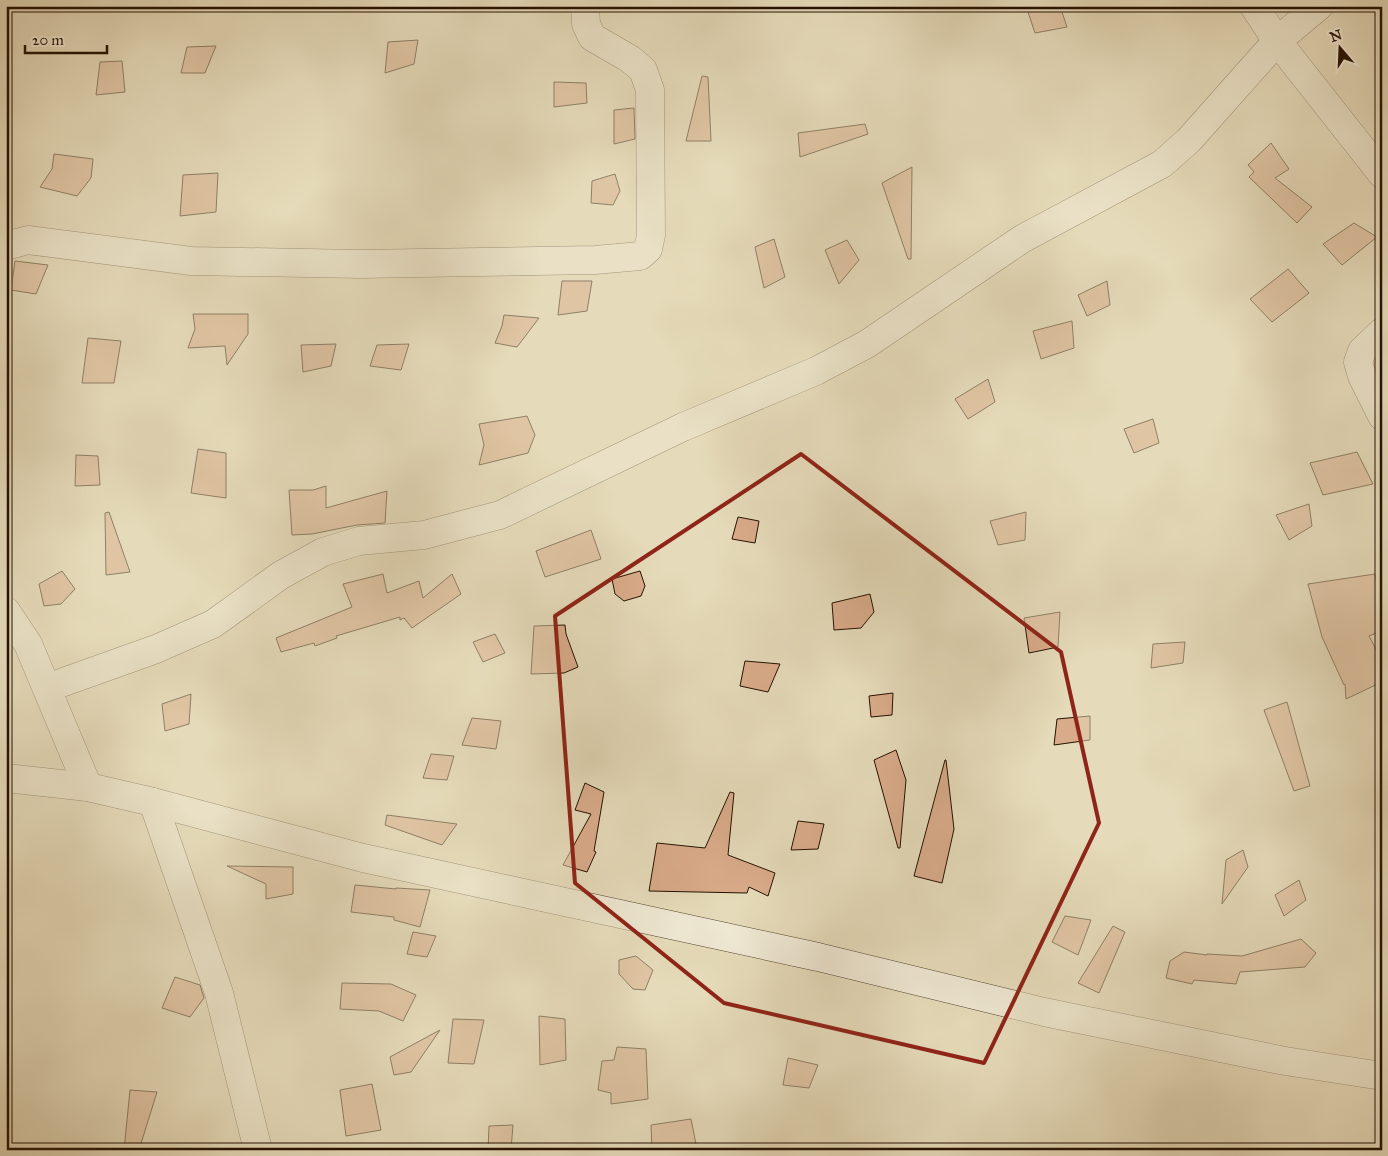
<svg xmlns="http://www.w3.org/2000/svg" width="1388" height="1156" font-family="'IM FELL Great Primer',serif">
<rect width="100%" height="100%" fill="#e5dab9"/>
<filter id="stains"><feTurbulence type="fractalNoise" baseFrequency=".004" numOctaves="4"/><feColorMatrix values="0 0 0 0 .2 0 0 0 0 .09 0 0 0 0 .02 0 0 0 .5 -.17"/></filter>
<radialGradient id="worn" r=".72"><stop offset=".6" stop-color="#630" stop-opacity="0"/><stop offset="1" stop-color="#630" stop-opacity=".3"/></radialGradient>
<!-- building -->
<g fill="#d9ab8a" stroke="#241100">
<path d="M 1050,6 L 1060,6 L 1067,27 L 1035,33 L 1028,12 Z"/>
<path d="M 418,40 L 414,64 L 385,73 L 388,42 Z"/>
<path d="M 216,46 L 205,73 L 181,73 L 187,47 Z"/>
<path d="M 122,61 L 125,92 L 96,95 L 100,62 Z"/>
<path d="M 702,76 L 708,77 L 711,141 L 686,141 Z"/>
<path d="M 554,82 L 586,83 L 587,103 L 554,107 Z"/>
<path d="M 634,108 L 635,139 L 614,144 L 614,110 Z"/>
<path d="M 865,124 L 868,134 L 800,157 L 798,133 Z"/>
<path d="M 1271,143 L 1289,169 L 1275,178 L 1312,207 L 1297,223 L 1249,177 L 1254,172 L 1248,165 Z"/>
<path d="M 54,154 L 93,159 L 91,178 L 77,196 L 40,187 L 52,169 Z"/>
<path d="M 912,167 L 911,259 L 908,259 L 882,183 Z"/>
<path d="M 218,173 L 216,212 L 180,216 L 183,175 Z"/>
<path d="M 615,174 L 620,191 L 613,205 L 591,203 L 592,181 Z"/>
<path d="M 1354,223 L 1377,237 L 1342,265 L 1323,244 Z"/>
<path d="M 774,239 L 785,277 L 764,288 L 755,247 Z"/>
<path d="M 847,240 L 859,260 L 839,284 L 825,250 Z"/>
<path d="M 15,261 L 48,265 L 36,294 L 11,290 Z"/>
<path d="M 1288,269 L 1309,293 L 1272,322 L 1250,299 Z"/>
<path d="M 562,281 L 592,281 L 587,311 L 558,315 Z"/>
<path d="M 1107,281 L 1110,305 L 1087,316 L 1078,295 Z"/>
<path d="M 193,314 L 248,314 L 248,334 L 227,365 L 225,346 L 188,348 L 195,329 Z"/>
<path d="M 504,315 L 539,318 L 517,347 L 495,343 L 502,326 Z"/>
<path d="M 1072,321 L 1074,348 L 1041,359 L 1033,331 Z"/>
<path d="M 88,338 L 121,341 L 114,383 L 82,383 Z"/>
<path d="M 336,344 L 331,366 L 303,372 L 301,345 Z"/>
<path d="M 409,344 L 401,370 L 370,366 L 377,345 Z"/>
<path d="M 988,379 L 995,402 L 968,419 L 955,399 Z"/>
<path d="M 527,416 L 535,435 L 528,453 L 479,465 L 484,445 L 479,424 Z"/>
<path d="M 1153,419 L 1159,443 L 1134,453 L 1124,429 Z"/>
<path d="M 198,449 L 226,453 L 226,498 L 191,493 Z"/>
<path d="M 1357,452 L 1373,484 L 1323,495 L 1310,463 Z"/>
<path d="M 76,455 L 98,456 L 100,485 L 75,486 Z"/>
<path d="M 326,486 L 326,508 L 387,491 L 385,523 L 357,525 L 312,534 L 292,535 L 289,490 L 313,490 Z"/>
<path d="M 1309,504 L 1312,526 L 1289,540 L 1276,515 Z"/>
<path d="M 109,512 L 130,572 L 106,575 L 105,513 Z"/>
<path d="M 1026,512 L 1025,540 L 998,545 L 990,521 Z"/>
<path d="M 738,517 L 759,521 L 755,543 L 732,539 Z"/>
<path d="M 591,530 L 601,559 L 545,577 L 536,551 Z"/>
<path d="M 62,571 L 75,589 L 61,604 L 44,606 L 39,584 Z"/>
<path d="M 640,571 L 645,586 L 641,596 L 624,601 L 615,594 L 612,579 Z"/>
<path d="M 383,574 L 387,593 L 419,581 L 423,598 L 452,574 L 461,594 L 412,628 L 404,618 L 400,620 L 400,617 L 336,636 L 337,638 L 315,646 L 314,643 L 281,652 L 276,638 L 352,607 L 343,584 Z"/>
<path d="M 1375,574 L 1380,598 L 1382,597 L 1382,631 L 1369,636 L 1382,661 L 1382,682 L 1346,699 L 1345,684 L 1344,685 L 1322,637 L 1308,584 Z"/>
<path d="M 870,594 L 874,612 L 861,628 L 834,630 L 832,603 Z"/>
<path d="M 1060,612 L 1058,647 L 1029,653 L 1024,618 Z"/>
<path d="M 565,625 L 566,634 L 578,667 L 564,673 L 531,674 L 534,626 Z"/>
<path d="M 495,634 L 505,653 L 483,662 L 473,642 Z"/>
<path d="M 1185,642 L 1183,663 L 1151,668 L 1153,644 Z"/>
<path d="M 745,661 L 780,664 L 768,692 L 740,686 Z"/>
<path d="M 893,693 L 892,715 L 871,717 L 869,696 Z"/>
<path d="M 191,694 L 189,724 L 165,731 L 162,704 Z"/>
<path d="M 1287,702 L 1310,786 L 1294,791 L 1264,710 Z"/>
<path d="M 1090,716 L 1090,740 L 1054,745 L 1057,719 Z"/>
<path d="M 472,718 L 501,721 L 496,749 L 462,745 Z"/>
<path d="M 896,750 L 906,780 L 900,848 L 898,848 L 874,760 Z"/>
<path d="M 431,754 L 454,756 L 447,780 L 423,778 Z"/>
<path d="M 945,760 L 946,760 L 954,829 L 942,883 L 914,876 Z"/>
<path d="M 585,783 L 604,792 L 594,851 L 596,852 L 587,872 L 563,865 L 591,814 L 575,810 Z"/>
<path d="M 730,792 L 734,793 L 728,855 L 775,873 L 768,896 L 749,887 L 747,893 L 649,891 L 657,843 L 705,848 Z"/>
<path d="M 387,815 L 457,824 L 442,845 L 385,825 Z"/>
<path d="M 798,821 L 824,824 L 818,849 L 791,850 Z"/>
<path d="M 1243,850 L 1248,867 L 1222,904 L 1226,860 Z"/>
<path d="M 227,866 L 293,867 L 293,894 L 266,899 L 266,884 Z"/>
<path d="M 1299,880 L 1306,900 L 1284,916 L 1275,895 Z"/>
<path d="M 355,885 L 396,889 L 396,888 L 430,890 L 420,927 L 394,920 L 394,917 L 351,912 Z"/>
<path d="M 1065,916 L 1091,920 L 1078,955 L 1052,942 Z"/>
<path d="M 1113,926 L 1125,932 L 1099,993 L 1078,983 Z"/>
<path d="M 413,932 L 436,936 L 427,957 L 407,954 Z"/>
<path d="M 1301,939 L 1316,953 L 1305,967 L 1240,972 L 1236,984 L 1194,980 L 1192,984 L 1166,978 L 1170,961 L 1184,952 L 1207,955 L 1207,954 L 1242,956 Z"/>
<path d="M 636,956 L 653,970 L 645,990 L 633,989 L 619,974 L 619,960 Z"/>
<path d="M 175,977 L 200,985 L 204,998 L 190,1017 L 162,1008 Z"/>
<path d="M 342,983 L 391,984 L 416,995 L 403,1021 L 379,1011 L 340,1009 Z"/>
<path d="M 539,1016 L 565,1019 L 566,1060 L 540,1065 Z"/>
<path d="M 453,1019 L 484,1020 L 474,1064 L 448,1063 Z"/>
<path d="M 440,1030 L 411,1072 L 394,1075 L 390,1057 Z"/>
<path d="M 617,1047 L 646,1049 L 648,1099 L 611,1104 L 611,1093 L 598,1090 L 602,1061 L 614,1060 Z"/>
<path d="M 788,1058 L 818,1065 L 809,1088 L 783,1085 Z"/>
<path d="M 372,1084 L 381,1130 L 346,1136 L 340,1090 Z"/>
<path d="M 130,1090 L 157,1092 L 139,1150 L 124,1150 Z"/>
<path d="M 691,1119 L 696,1144 L 666,1150 L 652,1150 L 651,1125 Z"/>
<path d="M 513,1125 L 511,1150 L 488,1150 L 489,1126 Z"/>
</g>
<g fill="none" stroke-linecap="round" stroke-linejoin="round">
<defs>
<g id="minor">
<path d="M 1254,6 L 1277,41 L 1382,174"/>
<path d="M 6,246 L 28,240 L 191,261 L 360,264 L 595,260 L 640,256 L 648,249 L 651,235 L 650,90 L 643,70 L 630,59 L 592,37 L 586,24 L 585,6"/>
<path d="M 1382,332 L 1362,351 L 1358,362 L 1362,376 L 1382,416"/>
<path d="M 6,611 L 28,644 L 88,787"/>
<path d="M 47,688 L 156,649 L 213,624 L 281,575 L 323,552 L 359,541 L 424,535 L 500,515 L 683,427 L 816,371 L 867,344 L 1022,239 L 1162,164 L 1189,140 L 1277,41 L 1319,6"/>
<path d="M 6,778 L 88,787 L 153,802 L 363,858 L 818,957 L 1044,1012 L 1285,1061 L 1382,1076"/>
<path d="M 153,802 L 219,993 L 258,1150"/>
</g>
</defs>
<!-- minor casing -->
<use href="#minor" stroke="#54432e" stroke-width="29"/>
<!-- minor -->
<use href="#minor" stroke="#eee7d2" stroke-width="28"/>
</g>
<!-- marked area -->
<path d="M0 0H1388V1156H0ZM 801,454 L 1061,652 L 1099,823 L 984,1063 L 724,1003 L 575,883 L 555,616 Z" fill="#e5dab9" fill-opacity=".55" fill-rule="evenodd"/>
<path fill="none" stroke="#8f2418" stroke-width="4" stroke-linejoin="round" d="M 801,454 L 1061,652 L 1099,823 L 984,1063 L 724,1003 L 575,883 L 555,616 Z"/>
<!-- margin -->
<rect width="1388" height="1156" fill="none" stroke="#e5dab9" stroke-width="25"/>
<rect x="8" y="8" width="1373" height="1141" fill="none" stroke="#241100" stroke-width="2.5"/>
<rect x="12" y="12" width="1363" height="1131" fill="none" stroke="#241100"/>
<!-- north arrow -->
<g transform="translate(1340 48) rotate(341)" stroke="#eee7d2" stroke-width="4" paint-order="stroke">
<path d="M0-4L9 19L0 12L-9 19Z" fill="#241100"/>
<text y="-8" font-size="14" font-weight="bold" text-anchor="middle" fill="#241100">N</text>
</g>
<!-- scale -->
<path d="M25 45v8h82v-8" fill="none" stroke="#241100" stroke-width="2.5"/>
<text x="32" y="45" font-size="15" fill="#241100" stroke="#eee7d2" stroke-width="4" paint-order="stroke">20 m</text>
<rect width="100%" height="100%" filter="url(#stains)"/>
<rect width="100%" height="100%" fill="url(#worn)"/>
</svg>
